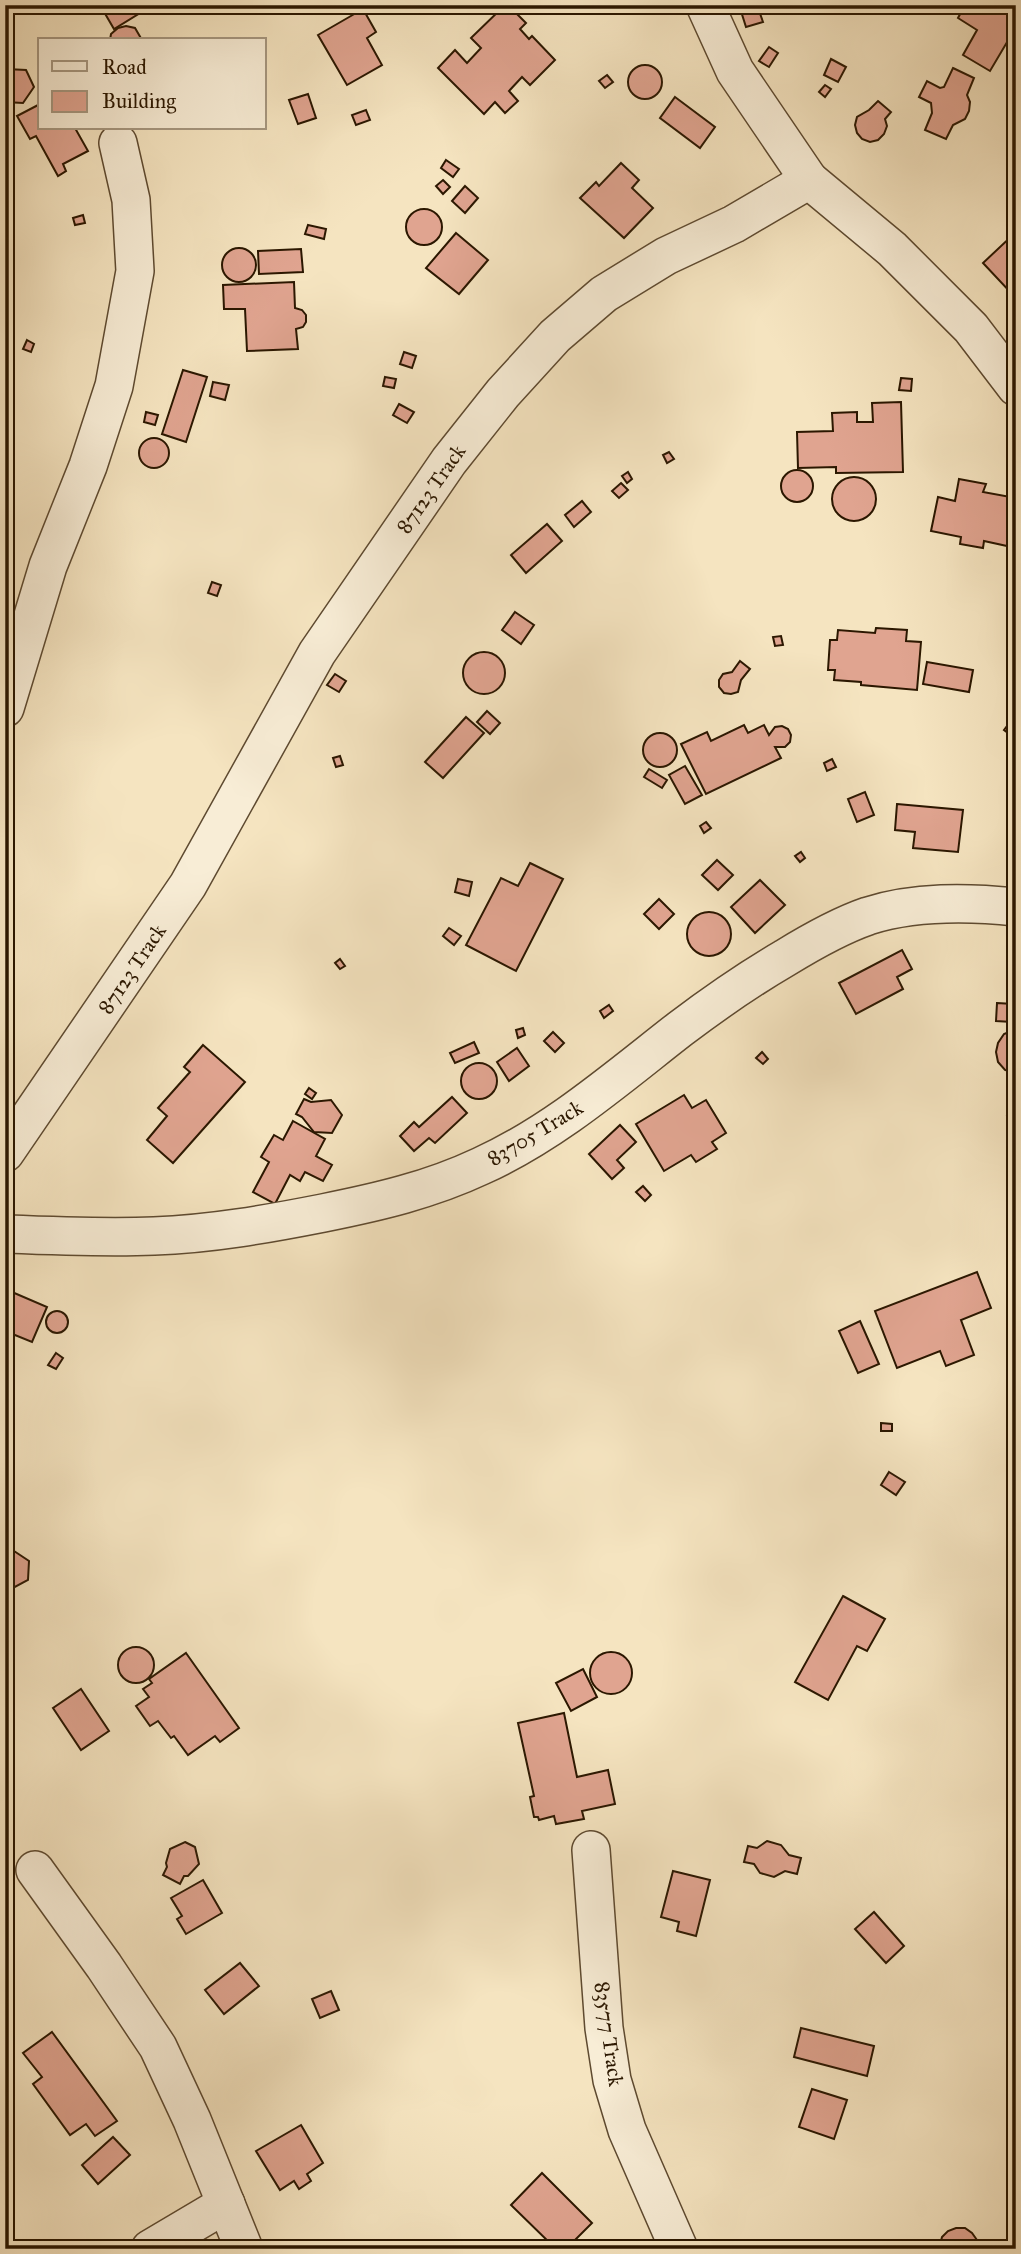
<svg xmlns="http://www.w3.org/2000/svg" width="1021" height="2254" font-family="'IM FELL Great Primer',serif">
<rect width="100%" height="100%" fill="#f5e4c0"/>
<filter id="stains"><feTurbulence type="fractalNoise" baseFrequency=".00286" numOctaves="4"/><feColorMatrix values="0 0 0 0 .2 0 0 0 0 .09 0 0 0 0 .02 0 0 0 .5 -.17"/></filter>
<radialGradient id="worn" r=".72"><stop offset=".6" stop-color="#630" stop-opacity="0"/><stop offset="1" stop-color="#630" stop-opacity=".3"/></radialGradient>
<!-- building -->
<g fill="#e0a490" stroke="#2b1700" stroke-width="2">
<path d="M 100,5 L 153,5 L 114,29 Z"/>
<path d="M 505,5 L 508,5 L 526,23 L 520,29 L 529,39 L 532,36 L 555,60 L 530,85 L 522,77 L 509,91 L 518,101 L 505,113 L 495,102 L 484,114 L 438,68 L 455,50 L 467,63 L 481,48 L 471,38 Z"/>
<path d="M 748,5 L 757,5 L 763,22 L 746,27 L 740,8 Z"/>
<path d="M 965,5 L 1016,5 L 1016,27 L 990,71 L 963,55 L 977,30 L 958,18 Z"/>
<path d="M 363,9 L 376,32 L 367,38 L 382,65 L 347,85 L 318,35 Z"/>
<path d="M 126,26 L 135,28 L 142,40 L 110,40 L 111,34 L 118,28 Z"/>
<path d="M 769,47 L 778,53 L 769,67 L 759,61 Z"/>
<path d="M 831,59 L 846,67 L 838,82 L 824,75 Z"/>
<circle cx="645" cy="82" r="17"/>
<path d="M 953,68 L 974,78 L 967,95 L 970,102 L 969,111 L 965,119 L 953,125 L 946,139 L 925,130 L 932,113 L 931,103 L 919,97 L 927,81 L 940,88 L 944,87 Z"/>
<path d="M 6,69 L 26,70 L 34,87 L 23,103 L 5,102 Z"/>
<path d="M 607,75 L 613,82 L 605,88 L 599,81 Z"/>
<path d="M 825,85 L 831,89 L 825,97 L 819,92 Z"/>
<path d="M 308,94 L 316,118 L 298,124 L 289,100 Z"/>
<path d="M 675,97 L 715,127 L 700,148 L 660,118 Z"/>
<path d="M 878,101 L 891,112 L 885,119 L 887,126 L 884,134 L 878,140 L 870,142 L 862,139 L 857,133 L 855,125 L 857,117 L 869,110 Z"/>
<path d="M 40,104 L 40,128 L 75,128 L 88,151 L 63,164 L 66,171 L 58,176 L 36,136 L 30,139 L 17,116 Z"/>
<path d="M 366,110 L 370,120 L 356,125 L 352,115 Z"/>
<path d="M 446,160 L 459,169 L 453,177 L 441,168 Z"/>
<path d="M 621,163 L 639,180 L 632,188 L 653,208 L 624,238 L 580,198 L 596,182 L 599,186 Z"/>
<path d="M 443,180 L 450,187 L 443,194 L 436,186 Z"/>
<path d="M 465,186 L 478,198 L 465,213 L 452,201 Z"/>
<circle cx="424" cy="227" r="18"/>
<path d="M 83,215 L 85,223 L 75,225 L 73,218 Z"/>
<path d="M 308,225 L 326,229 L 324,239 L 305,234 Z"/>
<path d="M 1016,232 L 1016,291 L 1012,294 L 983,263 Z"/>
<path d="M 456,233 L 488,260 L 459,294 L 426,268 Z"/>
<circle cx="239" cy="265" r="17"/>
<path d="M 301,249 L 303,272 L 259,274 L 258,251 Z"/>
<path d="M 294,282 L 295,308 L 302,310 L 306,315 L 306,322 L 303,327 L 296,329 L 298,349 L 247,351 L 245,309 L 224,309 L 223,285 Z"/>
<path d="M 27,340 L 34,344 L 31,352 L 23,349 Z"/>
<path d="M 404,352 L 416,356 L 412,368 L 400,364 Z"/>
<path d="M 183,370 L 207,377 L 186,442 L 162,434 Z"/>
<path d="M 385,377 L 396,379 L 394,388 L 383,386 Z"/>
<path d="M 901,378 L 912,379 L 911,391 L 899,390 Z"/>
<path d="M 213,382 L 229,385 L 225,400 L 210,396 Z"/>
<path d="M 901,402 L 903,472 L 836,473 L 836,467 L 798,468 L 797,432 L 833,431 L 832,413 L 857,412 L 857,422 L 873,422 L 872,403 Z"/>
<path d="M 399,404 L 414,412 L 407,423 L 393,415 Z"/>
<path d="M 146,412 L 158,415 L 155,425 L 144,422 Z"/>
<circle cx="154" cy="453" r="15"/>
<path d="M 669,452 L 674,459 L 667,463 L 663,455 Z"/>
<circle cx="797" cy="486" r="16"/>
<path d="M 628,472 L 632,479 L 627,483 L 622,476 Z"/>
<circle cx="854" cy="499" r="22"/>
<path d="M 959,479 L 986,484 L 983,492 L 1016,498 L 1007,546 L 984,541 L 983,548 L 960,544 L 961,537 L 931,531 L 938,497 L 955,501 Z"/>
<path d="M 621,483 L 628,490 L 619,498 L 612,491 Z"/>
<path d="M 582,501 L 591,512 L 574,527 L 565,515 Z"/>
<path d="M 547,524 L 562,541 L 526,573 L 511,555 Z"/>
<path d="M 212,582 L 221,585 L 217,596 L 208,593 Z"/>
<path d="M 515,612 L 534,625 L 521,644 L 502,630 Z"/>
<path d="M 876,628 L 907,630 L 906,641 L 921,642 L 917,690 L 861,685 L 861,682 L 834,680 L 835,670 L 828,670 L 830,640 L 837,640 L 838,630 L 875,633 Z"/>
<path d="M 781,636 L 783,645 L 775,646 L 773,637 Z"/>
<circle cx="484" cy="673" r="21"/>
<path d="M 740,661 L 750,669 L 741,680 L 738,692 L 731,694 L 724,693 L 719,687 L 719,680 L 723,674 L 732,672 Z"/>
<path d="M 927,662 L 973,670 L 969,692 L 923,684 Z"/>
<path d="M 335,674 L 346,681 L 339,692 L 327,685 Z"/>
<path d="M 487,711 L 500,723 L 490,734 L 477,722 Z"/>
<path d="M 1016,714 L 1016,739 L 1004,730 Z"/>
<path d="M 466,717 L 484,733 L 443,778 L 425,762 Z"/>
<path d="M 744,725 L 748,733 L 764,725 L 769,735 L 775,727 L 782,726 L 788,729 L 791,735 L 790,742 L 785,747 L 775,747 L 781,758 L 706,794 L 681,744 L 707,732 L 711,741 Z"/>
<circle cx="660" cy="750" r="17"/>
<path d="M 340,756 L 343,765 L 336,767 L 333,758 Z"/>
<path d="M 832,759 L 836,767 L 827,771 L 824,763 Z"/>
<path d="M 685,766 L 702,795 L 685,804 L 669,775 Z"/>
<path d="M 649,769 L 667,780 L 662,788 L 644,777 Z"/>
<path d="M 865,792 L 874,815 L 857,822 L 848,799 Z"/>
<path d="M 897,804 L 963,810 L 958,852 L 913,848 L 915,832 L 895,830 Z"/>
<path d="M 706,822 L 711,828 L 704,833 L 700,826 Z"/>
<path d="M 801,852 L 805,858 L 800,862 L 795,856 Z"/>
<path d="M 717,860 L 733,875 L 718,890 L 702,875 Z"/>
<path d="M 530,863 L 563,879 L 516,971 L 466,945 L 501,878 L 518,886 Z"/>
<path d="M 458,879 L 472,882 L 469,896 L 455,892 Z"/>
<path d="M 760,880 L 785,905 L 755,933 L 731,907 Z"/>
<path d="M 659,899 L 674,914 L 659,929 L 644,914 Z"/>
<circle cx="709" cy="934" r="22"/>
<path d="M 449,928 L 461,936 L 454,945 L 443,936 Z"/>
<path d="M 902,950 L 912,969 L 897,977 L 903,989 L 856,1014 L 839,983 Z"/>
<path d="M 340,959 L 345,966 L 340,969 L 335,963 Z"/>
<path d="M 997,1003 L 1013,1004 L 1012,1022 L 996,1021 Z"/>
<path d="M 609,1005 L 613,1011 L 604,1018 L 600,1011 Z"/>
<path d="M 523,1028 L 525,1035 L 518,1038 L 516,1030 Z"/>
<path d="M 1016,1029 L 1016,1073 L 1014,1073 L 1005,1070 L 998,1062 L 996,1052 L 998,1043 L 1004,1034 Z"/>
<path d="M 553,1032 L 564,1043 L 555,1052 L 544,1041 Z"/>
<path d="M 474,1042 L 479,1053 L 455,1063 L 450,1053 Z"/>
<path d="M 203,1045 L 245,1082 L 173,1163 L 147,1140 L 167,1116 L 158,1108 L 190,1072 L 184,1067 Z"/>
<path d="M 517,1048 L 529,1066 L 509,1081 L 497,1062 Z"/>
<path d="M 762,1052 L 768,1059 L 763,1064 L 756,1058 Z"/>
<circle cx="479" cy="1081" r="18"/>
<path d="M 309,1088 L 316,1093 L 312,1099 L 305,1094 Z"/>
<path d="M 684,1095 L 692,1108 L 706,1100 L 726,1133 L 712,1142 L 717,1149 L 696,1162 L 691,1155 L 664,1171 L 636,1124 Z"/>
<path d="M 452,1097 L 467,1113 L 435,1143 L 429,1138 L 414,1151 L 400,1136 L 414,1122 L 419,1127 Z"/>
<path d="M 304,1099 L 311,1102 L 331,1100 L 342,1115 L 332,1133 L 314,1132 L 302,1117 L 296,1114 Z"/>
<path d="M 1007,1116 L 1016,1116 L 1016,1126 L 1008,1127 Z"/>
<path d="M 293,1121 L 325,1139 L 316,1156 L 332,1165 L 323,1181 L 305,1172 L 300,1181 L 290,1175 L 275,1204 L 253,1192 L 269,1162 L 261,1157 L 274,1135 L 283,1140 Z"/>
<path d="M 620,1125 L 636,1142 L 617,1160 L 624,1168 L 612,1179 L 589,1154 Z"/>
<path d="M 643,1186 L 651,1195 L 645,1201 L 636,1192 Z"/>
<path d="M 977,1272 L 991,1308 L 961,1320 L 974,1355 L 946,1366 L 940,1351 L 897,1368 L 875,1311 Z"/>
<path d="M 5,1289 L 47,1307 L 32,1342 L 5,1331 Z"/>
<circle cx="57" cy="1322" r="11"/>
<path d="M 860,1321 L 879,1364 L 858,1373 L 839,1331 Z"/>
<path d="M 56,1353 L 63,1358 L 56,1369 L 48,1365 Z"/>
<path d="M 881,1423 L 892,1424 L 892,1431 L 881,1431 Z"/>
<path d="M 889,1472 L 905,1482 L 896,1495 L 881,1485 Z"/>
<path d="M 14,1551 L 29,1561 L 28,1580 L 11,1589 L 5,1584 L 5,1555 Z"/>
<path d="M 843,1596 L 885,1619 L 867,1651 L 857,1646 L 828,1700 L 795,1682 Z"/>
<circle cx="136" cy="1665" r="18"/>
<circle cx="611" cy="1673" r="21"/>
<path d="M 186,1653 L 239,1728 L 220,1742 L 215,1736 L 188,1755 L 174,1736 L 171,1738 L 158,1721 L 150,1726 L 136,1706 L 149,1697 L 143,1689 L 152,1683 L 149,1679 Z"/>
<path d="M 583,1669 L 597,1697 L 571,1711 L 556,1683 Z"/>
<path d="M 81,1689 L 109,1731 L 81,1750 L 53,1708 Z"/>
<path d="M 564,1713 L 577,1777 L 608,1770 L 615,1804 L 582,1811 L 584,1819 L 556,1824 L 554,1816 L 539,1820 L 538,1817 L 534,1817 L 530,1797 L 534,1796 L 518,1723 Z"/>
<path d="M 767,1841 L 781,1845 L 789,1855 L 801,1858 L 797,1874 L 785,1871 L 774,1877 L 760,1873 L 754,1864 L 744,1862 L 748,1846 L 757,1848 Z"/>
<path d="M 185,1842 L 195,1847 L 199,1864 L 188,1876 L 184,1876 L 180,1884 L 163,1875 L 167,1867 L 166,1863 L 170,1849 Z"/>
<path d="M 673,1871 L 710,1880 L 696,1936 L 677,1931 L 679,1922 L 661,1917 Z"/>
<path d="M 203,1880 L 222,1913 L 186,1934 L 177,1919 L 182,1916 L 171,1898 Z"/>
<path d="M 874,1912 L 904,1946 L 886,1963 L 855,1929 Z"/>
<path d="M 240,1963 L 259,1986 L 224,2014 L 205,1990 Z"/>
<path d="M 331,1991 L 339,2010 L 320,2018 L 312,1999 Z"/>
<path d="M 801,2028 L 874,2046 L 867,2076 L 794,2057 Z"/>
<path d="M 52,2032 L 117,2121 L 95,2136 L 86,2124 L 70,2135 L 33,2084 L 42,2077 L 23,2053 Z"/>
<path d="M 812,2089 L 847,2100 L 834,2139 L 799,2127 Z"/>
<path d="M 301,2125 L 323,2163 L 307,2174 L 311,2181 L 299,2189 L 294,2181 L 280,2190 L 256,2151 Z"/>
<path d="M 113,2137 L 130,2155 L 98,2184 L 82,2165 Z"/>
<path d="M 542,2173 L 592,2223 L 566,2249 L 556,2249 L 511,2205 Z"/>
<path d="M 956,2228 L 965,2228 L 972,2233 L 977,2240 L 978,2249 L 939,2249 L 942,2237 L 948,2231 Z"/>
</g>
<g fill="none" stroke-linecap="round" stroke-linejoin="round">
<defs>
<g id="street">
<path d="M 705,5 L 735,71 L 809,180"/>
<path d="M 5,708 L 48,566 L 88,466 L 114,386 L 135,271 L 131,200 L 118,143"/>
<path d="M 5,1153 L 188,885 L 317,653 L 449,461 L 503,393 L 555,336 L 604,294 L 666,256 L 734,224 L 809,180 L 892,249 L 971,328 L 1016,387"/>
<path d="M 5,1234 C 55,1236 104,1238 154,1236 C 211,1234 267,1224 323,1213 C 378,1202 430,1190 481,1166 C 554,1133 617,1078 680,1029 C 713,1004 749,979 785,958 C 811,942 839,926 868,916 C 915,901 967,902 1016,907"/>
<path d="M 591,1850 L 604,2028 L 612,2080 L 627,2130 L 679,2249"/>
<path d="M 35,1870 L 104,1966 L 158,2047 L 192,2120 L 244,2249"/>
<path d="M 150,2249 L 226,2204"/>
</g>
</defs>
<!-- street casing -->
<use href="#street" stroke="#5e4a30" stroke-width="40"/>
<!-- street -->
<use href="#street" stroke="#f8edd6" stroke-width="37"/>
</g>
<g text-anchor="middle" stroke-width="5" stroke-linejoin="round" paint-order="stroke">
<!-- street labels -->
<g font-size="21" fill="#2b1700" stroke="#f8edd6">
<text transform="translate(431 489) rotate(-55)" y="7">87123 Track</text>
<text transform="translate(132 969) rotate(-56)" y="7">87123 Track</text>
<text transform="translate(535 1133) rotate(-31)" y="7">83705 Track</text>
<text transform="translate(609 2034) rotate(82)" y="7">83577 Track</text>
</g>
</g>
<!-- margin -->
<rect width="1021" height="2254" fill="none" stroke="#f5e4c0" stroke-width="28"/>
<rect x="7" y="7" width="1007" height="2240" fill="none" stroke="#2b1700" stroke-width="3.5"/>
<rect x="14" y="14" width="993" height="2226" fill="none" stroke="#2b1700" stroke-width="2"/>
<!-- legend -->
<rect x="38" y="38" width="228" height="91" fill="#f8edd6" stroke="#a69780" stroke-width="2"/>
<rect x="52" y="61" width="35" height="10" fill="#f8edd6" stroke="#a69780" stroke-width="2"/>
<text x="102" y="74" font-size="21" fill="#2b1700">Road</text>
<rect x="52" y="91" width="35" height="21" fill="#e0a490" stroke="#a69780" stroke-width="2"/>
<text x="102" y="108" font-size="21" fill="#2b1700">Building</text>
<rect width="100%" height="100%" filter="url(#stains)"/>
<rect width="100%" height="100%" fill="url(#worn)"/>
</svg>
